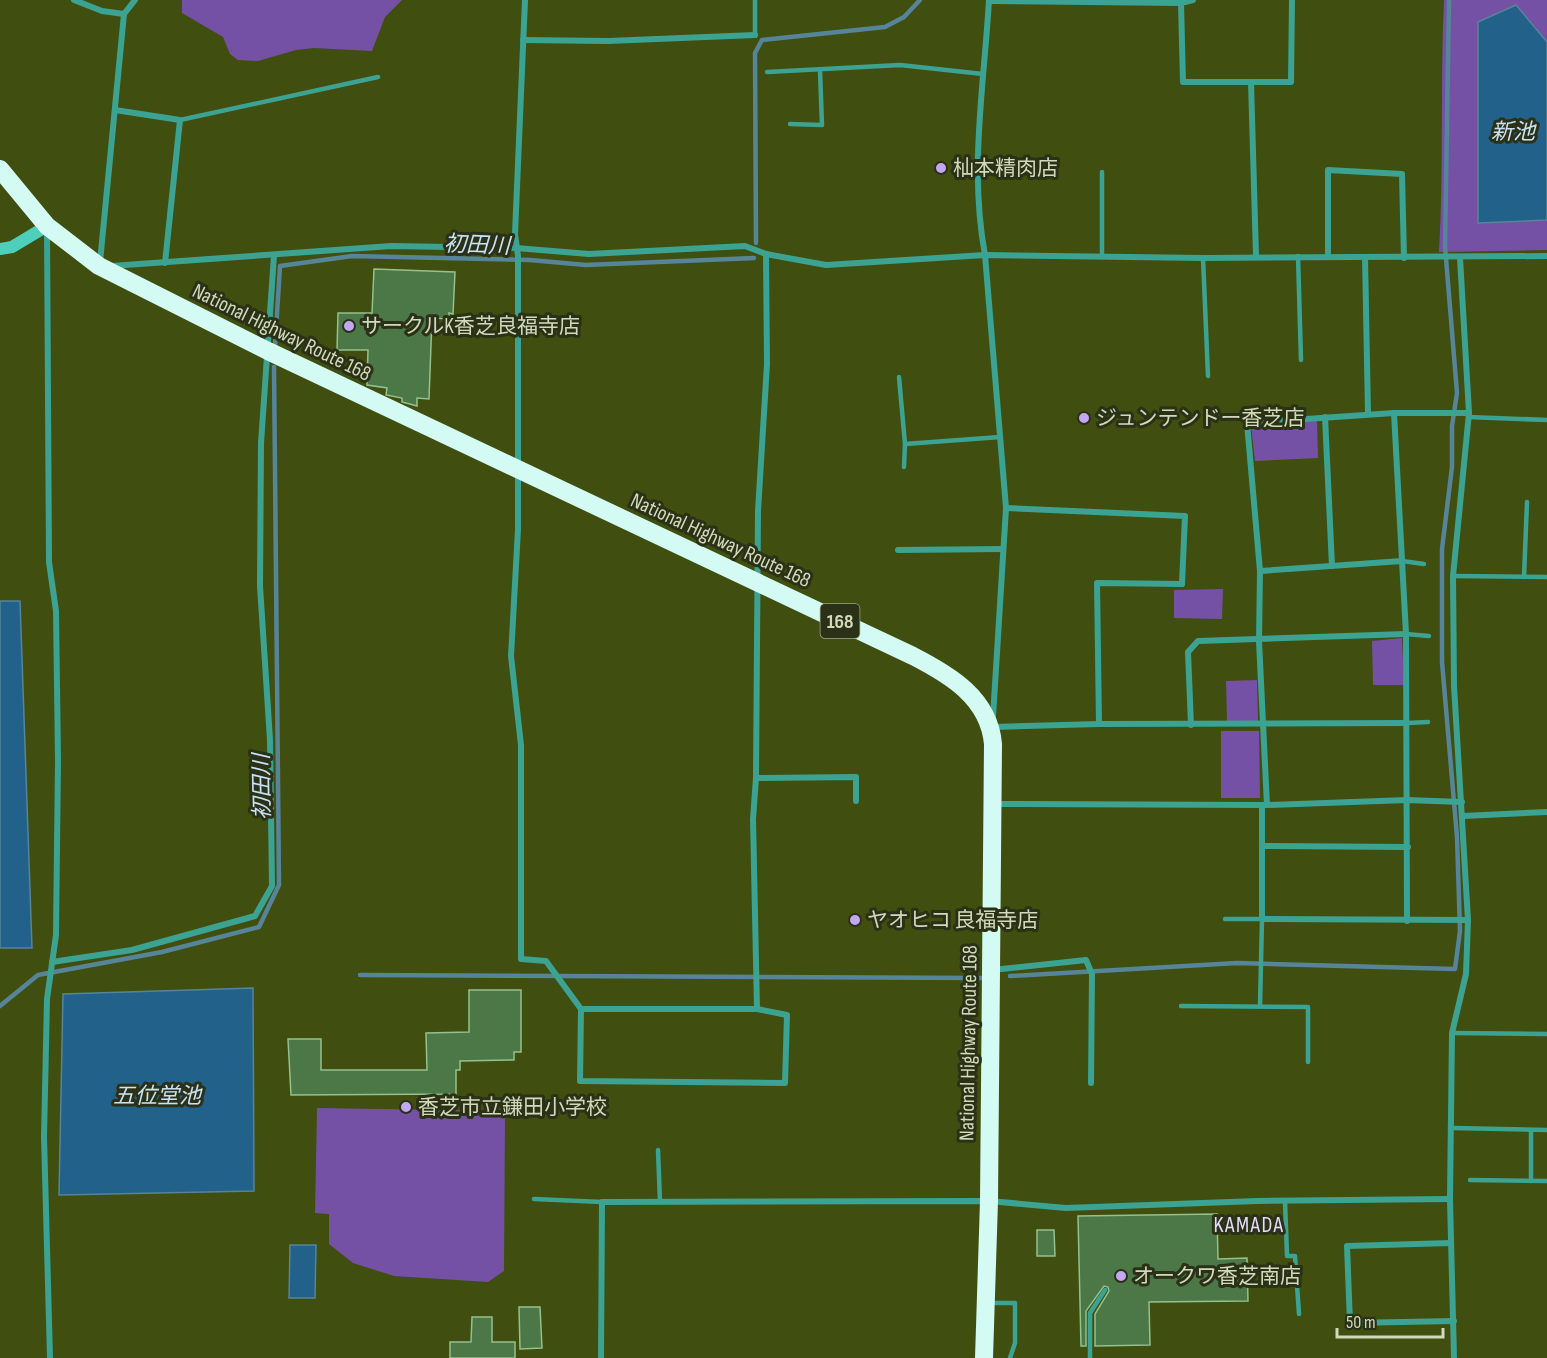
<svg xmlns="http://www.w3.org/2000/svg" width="1547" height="1358" font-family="'Sofia Sans Condensed','Noto Sans JP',sans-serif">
<rect width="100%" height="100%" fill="#404e0f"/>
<!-- green -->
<g fill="#7551a5">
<path d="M 182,0 L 402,0 L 385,17 L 372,51 L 314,48 L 296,50 L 258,61 L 238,60 L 230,54 L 223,37 L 182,13 Z"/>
<path d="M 1444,0 L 1547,0 L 1547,250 L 1439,252 C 1444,168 1440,84 1444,0 Z"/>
<path d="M 1317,421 L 1318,458 L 1255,461 L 1251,426 Z"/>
<path d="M 1223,589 L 1222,619 L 1174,618 L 1174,590 Z"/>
<path d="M 1402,638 L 1404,685 L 1373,685 L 1372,641 Z"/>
<path d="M 1257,680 L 1258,722 L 1227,722 L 1226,681 Z"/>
<path d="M 1221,731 L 1259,731 L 1260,798 L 1221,798 Z"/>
<path d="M 317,1108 L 505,1111 L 504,1271 L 488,1282 L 394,1276 L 353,1263 L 329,1244 L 329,1214 L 315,1213 Z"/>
</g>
<!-- water -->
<g fill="#21618a" stroke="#568599" stroke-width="1.5">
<path d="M 1516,5 L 1547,42 L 1547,220 L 1478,223 L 1478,22 Z"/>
<path d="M 0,601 L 20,601 L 32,948 L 0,948 Z"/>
<path d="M 253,988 L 254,1191 L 59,1195 L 63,994 Z"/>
<path d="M 290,1245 L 316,1245 L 315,1298 L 289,1298 Z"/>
</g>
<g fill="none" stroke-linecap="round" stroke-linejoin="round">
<!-- stream -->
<g stroke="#568599" stroke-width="4.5">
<path d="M 756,243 L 755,53 L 762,40 L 885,27 L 904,17 L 920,0"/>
<path d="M 275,346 L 280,266 L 352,256 L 530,260 L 586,265 L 754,258"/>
<path d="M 360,975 L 981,978"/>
<path d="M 1010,976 L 1237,963 L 1455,969 L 1460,931 L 1457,837 L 1442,662 L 1442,549 L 1452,467 L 1452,426 L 1457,393 L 1445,246 L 1449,0"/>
<path d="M 0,1006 L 38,975 L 162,952 L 259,927 L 279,885 L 274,367"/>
</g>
</g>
<!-- building -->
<g fill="#4c7747" stroke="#94c18d" stroke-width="1.5">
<path d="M 374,269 L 455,272 L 453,314 L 449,313 L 449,319 L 432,318 L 429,399 L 417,398 L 417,406 L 402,402 L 402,398 L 386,395 L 387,388 L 367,385 L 368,350 L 337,350 L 338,313 L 372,313 Z"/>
<path d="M 469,990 L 521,990 L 521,1052 L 514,1052 L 514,1060 L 460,1061 L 460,1070 L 456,1070 L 456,1094 L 291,1095 L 288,1039 L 321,1039 L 321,1070 L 427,1070 L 426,1033 L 469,1032 Z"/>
<path d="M 1217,1214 L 1218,1259 L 1247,1258 L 1248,1301 L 1149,1302 L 1150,1345 L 1095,1346 L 1095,1314 L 1109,1291 L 1108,1287 L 1104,1286 L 1086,1311 L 1086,1346 L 1081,1346 L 1078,1216 Z"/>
<path d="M 1037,1230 L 1054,1230 L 1055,1256 L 1037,1256 Z"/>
<path d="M 519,1307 L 540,1307 L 542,1348 L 520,1349 Z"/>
<path d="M 472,1317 L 492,1317 L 492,1342 L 515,1342 L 515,1358 L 450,1358 L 450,1342 L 471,1342 Z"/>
</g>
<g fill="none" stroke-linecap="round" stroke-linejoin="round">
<!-- lane -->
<g stroke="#3ca393" stroke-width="4.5">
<path d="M 755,35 L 755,0"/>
<path d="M 767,72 L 900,65 L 983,74"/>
<path d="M 180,120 L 378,77"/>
<path d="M 790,124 L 822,125 L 820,71"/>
<path d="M 1102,172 L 1102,255"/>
<path d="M 1298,256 L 1301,360"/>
<path d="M 1203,258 L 1208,376"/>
<path d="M 899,377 L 905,444 L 904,467"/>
<path d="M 1468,417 L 1547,420"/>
<path d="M 905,444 L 1000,437"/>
<path d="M 1402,561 L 1424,564"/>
<path d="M 1453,576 L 1547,577"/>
<path d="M 1524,577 L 1527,502"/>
<path d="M 1406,634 L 1429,636"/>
<path d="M 1407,723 L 1428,722"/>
<path d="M 1225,919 L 1262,919 L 1260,1006"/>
<path d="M 1181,1006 L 1308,1007 L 1308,1062"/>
<path d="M 1452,1033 L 1547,1034"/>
<path d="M 1452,1128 L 1547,1130"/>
<path d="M 1531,1130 L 1531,1181"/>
<path d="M 658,1150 L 660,1202"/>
<path d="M 1470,1180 L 1547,1181"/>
<path d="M 534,1199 L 602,1202"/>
<path d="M 1285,1201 L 1287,1256 L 1295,1256 L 1299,1314"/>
<path d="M 990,1303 L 1015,1303 L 1015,1343 L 1010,1358"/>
<path d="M 1090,1358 L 1090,1313 L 1105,1290"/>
</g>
<!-- street -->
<g stroke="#3ca393" stroke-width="6">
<path d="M 74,0 L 102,11 L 124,14"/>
<path d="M 525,0 L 515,234 L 518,256 L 518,529 L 511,656 L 521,745 L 521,959 L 546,961 L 581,1009 L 757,1009 L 787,1015 L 785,1083 L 580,1081 L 581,1009"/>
<path d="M 989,0 C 984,86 969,169 985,255 L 1006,508 L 993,717"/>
<path d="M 989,1 L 1181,3 L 1193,0"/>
<path d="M 1181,3 L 1183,82 L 1251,82 L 1256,256"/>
<path d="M 523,40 L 608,41 L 755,35"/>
<path d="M 1251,82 L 1291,82 L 1292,0"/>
<path d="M 115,110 L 180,120 L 165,263"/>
<path d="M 47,230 L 49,562 L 56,611 L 58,760 L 56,935 L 47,999 L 44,1137 L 50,1358"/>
<path d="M 1328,257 L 1328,170 L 1402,174 L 1404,258"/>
<path d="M 1365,257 L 1368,414"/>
<path d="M 100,262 L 124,14 L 135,0"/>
<path d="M 111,266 L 391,246 L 516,248 L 589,254 L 745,246 L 766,254 L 826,265 L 985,255 L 1203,258 L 1547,256"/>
<path d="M 1394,413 L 1406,634 L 1407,921"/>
<path d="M 1325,417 L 1332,566"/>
<path d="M 1006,508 L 1185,516 L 1182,584 L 1097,583 L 1099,724"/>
<path d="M 898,550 L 1003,549"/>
<path d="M 1260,571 L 1402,561"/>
<path d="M 1191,725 L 1188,652 L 1198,641 L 1406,634"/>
<path d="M 992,727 L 1099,724 L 1407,723"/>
<path d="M 756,778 L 856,777 L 856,801"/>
<path d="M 994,804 L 1267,805 L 1407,800 L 1462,802"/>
<path d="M 1262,805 L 1262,919 L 1468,920"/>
<path d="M 1267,805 L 1259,641 L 1260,571 L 1247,423 L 1394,413 L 1469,413"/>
<path d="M 1463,816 L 1547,812"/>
<path d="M 1262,846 L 1408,847"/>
<path d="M 52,962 L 132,950 L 255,916 L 272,886 L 270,740 L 260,586 L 261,443 L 274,255"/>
<path d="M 992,970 L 1086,960 L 1092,974 L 1091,1083"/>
<path d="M 757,1009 L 753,819 L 756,778 L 758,511 L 767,364 L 766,254"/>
<path d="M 1451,1243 L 1347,1246 L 1350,1323 L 1454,1321"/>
<path d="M 601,1358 L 602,1202 L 989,1201 L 1066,1208 L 1257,1201 L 1450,1199"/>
<path d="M 1454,1358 L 1450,1199 L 1452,1033 L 1466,974 L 1468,920 L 1454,686 L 1453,576 L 1469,413 L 1460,258"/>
</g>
<!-- secondary -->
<path stroke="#4dcfbc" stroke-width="12" d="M 0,249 L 12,247 L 47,226"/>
<!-- highway -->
<path stroke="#d3fbf3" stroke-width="18" d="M 0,169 L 47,226 L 99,266 L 268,351 L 913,656 C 950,675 989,698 993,744 L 989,1201 L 984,1358"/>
</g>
<!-- markers -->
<g fill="#c3a7f2" stroke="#2a3117" stroke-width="2">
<circle cx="941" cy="168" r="6"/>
<circle cx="349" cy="326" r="6"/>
<circle cx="1084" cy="418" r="6"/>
<circle cx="855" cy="920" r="6"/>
<circle cx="406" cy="1107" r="6"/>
<circle cx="1121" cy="1276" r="6"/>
</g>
<g text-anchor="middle" stroke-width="6" stroke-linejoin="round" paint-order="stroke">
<!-- shield labels -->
<rect fill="#2a3117" stroke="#9ea78a" stroke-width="1.5" x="820.5" y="604" width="39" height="34" rx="4.5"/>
<g font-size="20" font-weight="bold" fill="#d0dabb">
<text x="840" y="628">168</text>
</g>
<!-- poi labels -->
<g font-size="21" fill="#d0dabb" stroke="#2a3117" text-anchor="start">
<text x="953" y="175">杣本精肉店</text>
<text x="361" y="333">サークルK香芝良福寺店</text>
<text x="1096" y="425">ジュンテンドー香芝店</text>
<text x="867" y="927">ヤオヒコ 良福寺店</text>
<text x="418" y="1114">香芝市立鎌田小学校</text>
<text x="1133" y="1283">オークワ香芝南店</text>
</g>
<!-- street labels -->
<g font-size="21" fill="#d0dabb" stroke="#2a3117">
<text transform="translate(282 332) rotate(26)" y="7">National Highway Route 168</text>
<text transform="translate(721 540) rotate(25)" y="7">National Highway Route 168</text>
<text transform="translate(968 1043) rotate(-89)" y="7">National Highway Route 168</text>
</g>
<!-- water labels -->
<g font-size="22" font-style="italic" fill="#c9e1f4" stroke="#2a3117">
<text x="1513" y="139">新池</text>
<text transform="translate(477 244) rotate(2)" y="8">初田川</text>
<text transform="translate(261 787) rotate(-91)" y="8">初田川</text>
<text x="157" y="1103">五位堂池</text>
</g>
<!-- neighbourhood labels -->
<g font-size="22" letter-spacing="1.5" fill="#e6dcf9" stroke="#2a3117">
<text x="1249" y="1232">KAMADA</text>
</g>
</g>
<!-- scale -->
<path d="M1337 1328v9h106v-9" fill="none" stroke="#d0dabb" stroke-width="3"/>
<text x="1346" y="1328" font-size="18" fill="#d0dabb" stroke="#2a3117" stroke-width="4.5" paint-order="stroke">50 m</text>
</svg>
